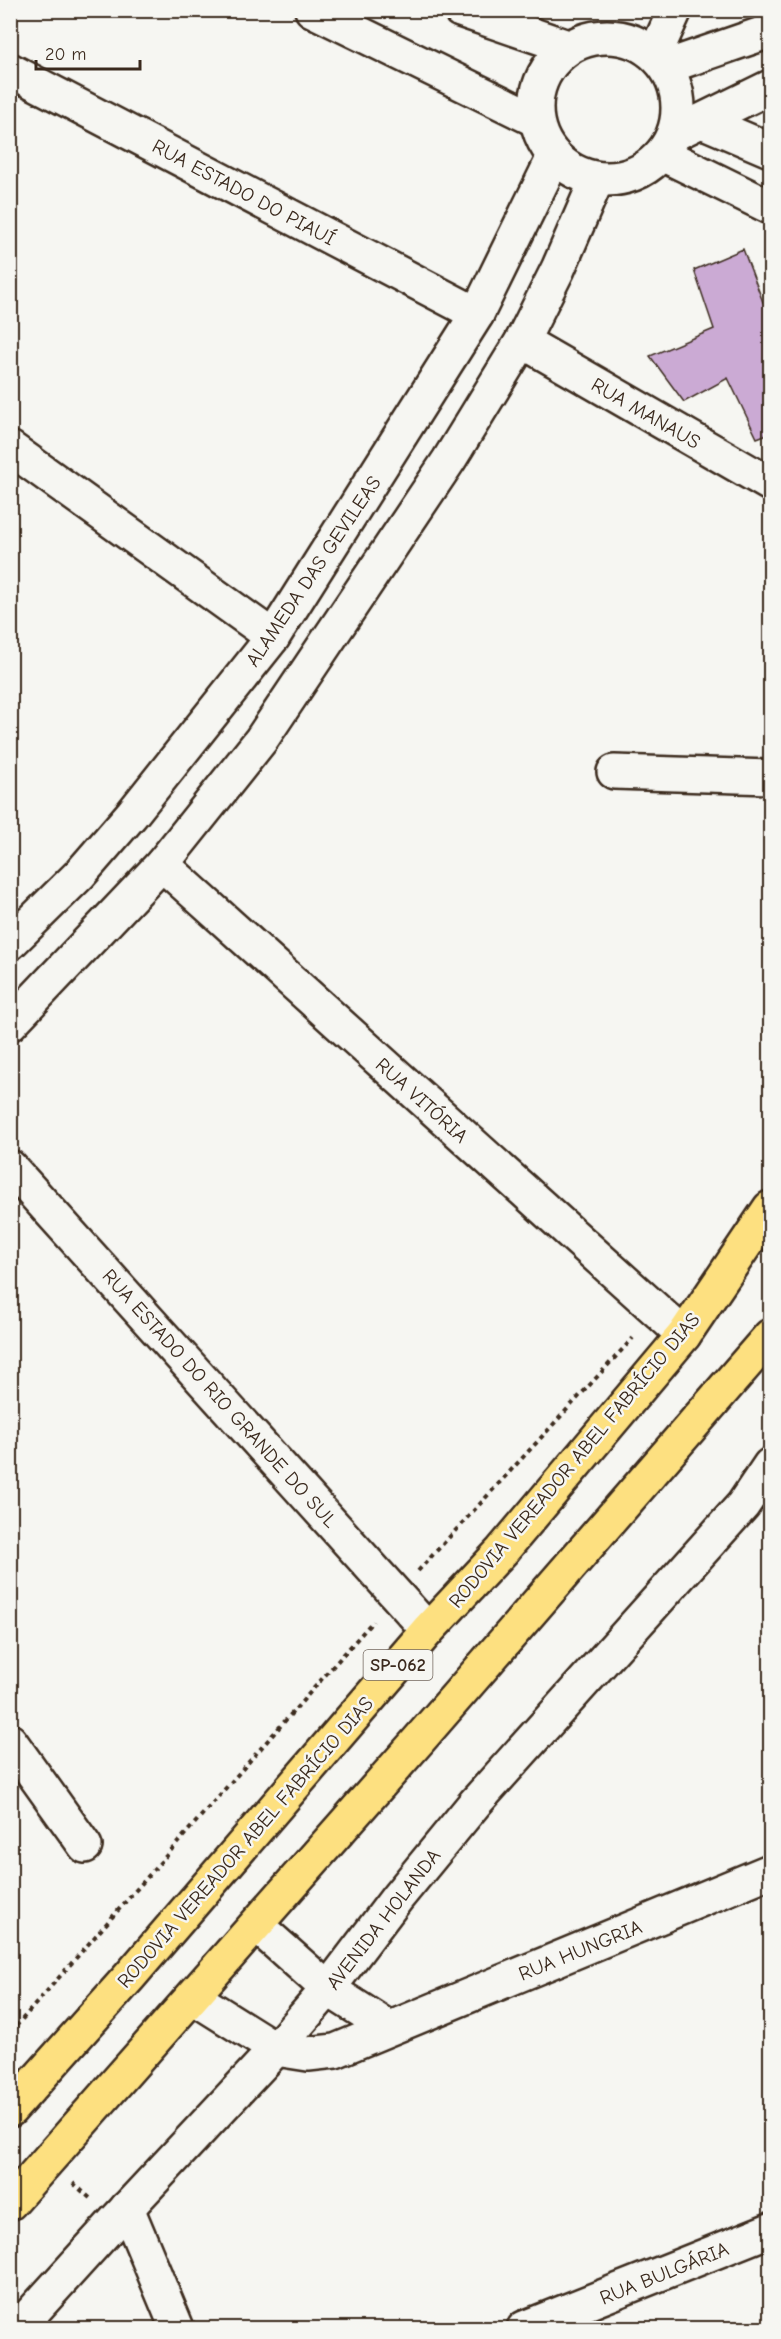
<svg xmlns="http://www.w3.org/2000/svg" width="781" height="2339" font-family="'Comic Neue',sans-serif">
<rect width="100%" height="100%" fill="#f6f6f2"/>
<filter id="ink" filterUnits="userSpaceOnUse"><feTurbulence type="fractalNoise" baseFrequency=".0167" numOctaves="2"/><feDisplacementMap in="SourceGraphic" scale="12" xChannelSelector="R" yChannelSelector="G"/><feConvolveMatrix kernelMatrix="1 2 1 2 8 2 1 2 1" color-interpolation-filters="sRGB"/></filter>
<g filter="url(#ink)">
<!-- building -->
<path fill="#cbaad4" stroke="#3b2a1e" stroke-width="1.5" d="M 743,249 L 763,302 L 770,303 L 770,433 L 757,438 L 728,378 L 684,402 L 650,356 L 714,329 L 694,270 Z"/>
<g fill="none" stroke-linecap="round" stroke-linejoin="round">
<defs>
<g id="minor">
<path d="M 10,70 L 477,314"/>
<path d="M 702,121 L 770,150"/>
<path d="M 662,154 L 770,207"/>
<path d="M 522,341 L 770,484"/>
<path d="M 10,448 L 273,637"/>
<path d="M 614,772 L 770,777"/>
<path d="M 162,864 L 684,1335"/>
<path d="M 10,1167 L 428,1630"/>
<path d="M 10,1741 L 85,1846"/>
<path d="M 256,1925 L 328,1989 L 389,2028"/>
<path d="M 193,1997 L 276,2049 L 308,2054 L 335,2051 L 770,1871"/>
<path d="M 127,2208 L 177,2328"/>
<path d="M 18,2328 L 116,2220 L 276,2049 L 328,1989 L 397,1898 L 475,1803 L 743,1505 L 770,1465"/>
<path d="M 524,2328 L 770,2230"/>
</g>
<g id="tertiary">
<path d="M 312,10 L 536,120"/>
<path d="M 460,10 L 568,47"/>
<circle cx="607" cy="108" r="71"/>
<path d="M 655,54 L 675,10"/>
<path d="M 666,67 L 770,31"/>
<path d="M 674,134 L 770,87"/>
<path d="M 10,943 L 80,874 L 132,814 L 273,637 L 477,314 L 554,157"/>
<path d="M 10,1024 L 162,864 L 261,740 L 449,460 L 522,341 L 558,269 L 597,179"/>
</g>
<g id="primary">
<path d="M 10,2110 L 130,1976 L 428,1630 L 502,1551 L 684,1335 L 770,1208"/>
<path d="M 10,2203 L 418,1741 L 770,1336"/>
</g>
</defs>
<!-- minor casing -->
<use href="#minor" stroke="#3b2a1e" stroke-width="38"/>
<!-- tertiary casing -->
<use href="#tertiary" stroke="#3b2a1e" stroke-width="38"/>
<!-- primary casing -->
<use href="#primary" stroke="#3b2a1e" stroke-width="38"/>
<!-- path -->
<g stroke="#3b2a1e" stroke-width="4" stroke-dasharray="4.5 4.5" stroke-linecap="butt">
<path d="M 418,1571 L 633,1338"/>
<path d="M 10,2033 L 373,1621"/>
<path d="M 73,2183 L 90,2198"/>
</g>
<!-- minor -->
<use href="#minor" stroke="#f6f6f2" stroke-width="33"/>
<!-- tertiary -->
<use href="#tertiary" stroke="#f6f6f2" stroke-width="33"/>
<!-- primary -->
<use href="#primary" stroke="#fde080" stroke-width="33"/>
</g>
</g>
<g text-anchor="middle" stroke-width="5" stroke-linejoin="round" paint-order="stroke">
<!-- shield labels -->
<rect fill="#f6f6f2" stroke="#73675e" stroke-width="1.5" x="363.5" y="1650" width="69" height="30" rx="4.5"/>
<g font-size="18" font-weight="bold" fill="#3b2a1e">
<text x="398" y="1671">SP-062</text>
</g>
<!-- street labels -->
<g font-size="20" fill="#3b2a1e" stroke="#f6f6f2">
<text transform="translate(244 192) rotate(28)" y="7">RUA ESTADO DO PIAUÍ</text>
<text transform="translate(646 413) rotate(30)" y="7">RUA MANAUS</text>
<text transform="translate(313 571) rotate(-56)" y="7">ALAMEDA DAS GEVILEAS</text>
<text transform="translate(422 1100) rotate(42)" y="7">RUA VITÓRIA</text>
<text transform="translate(220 1398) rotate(48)" y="7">RUA ESTADO DO RIO GRANDE DO SUL</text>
<text transform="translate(574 1460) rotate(-50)" y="7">RODOVIA VEREADOR ABEL FABRÍCIO DIAS</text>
<text transform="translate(245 1842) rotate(-49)" y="7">RODOVIA VEREADOR ABEL FABRÍCIO DIAS</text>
<text transform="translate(383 1919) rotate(-52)" y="7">AVENIDA HOLANDA</text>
<text transform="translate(580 1950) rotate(-22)" y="7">RUA HUNGRIA</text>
<text transform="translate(664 2273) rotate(-22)" y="7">RUA BULGÁRIA</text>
</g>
</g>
<!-- margin -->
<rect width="781" height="2339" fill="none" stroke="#f6f6f2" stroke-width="36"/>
<rect x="18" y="18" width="745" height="2303" fill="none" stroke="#3b2a1e" stroke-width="2" filter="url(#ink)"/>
<!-- scale -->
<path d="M36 60v9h104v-9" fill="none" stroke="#3b2a1e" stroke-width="3"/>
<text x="45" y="60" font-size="18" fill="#3b2a1e" stroke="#f6f6f2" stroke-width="4.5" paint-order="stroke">20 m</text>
</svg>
